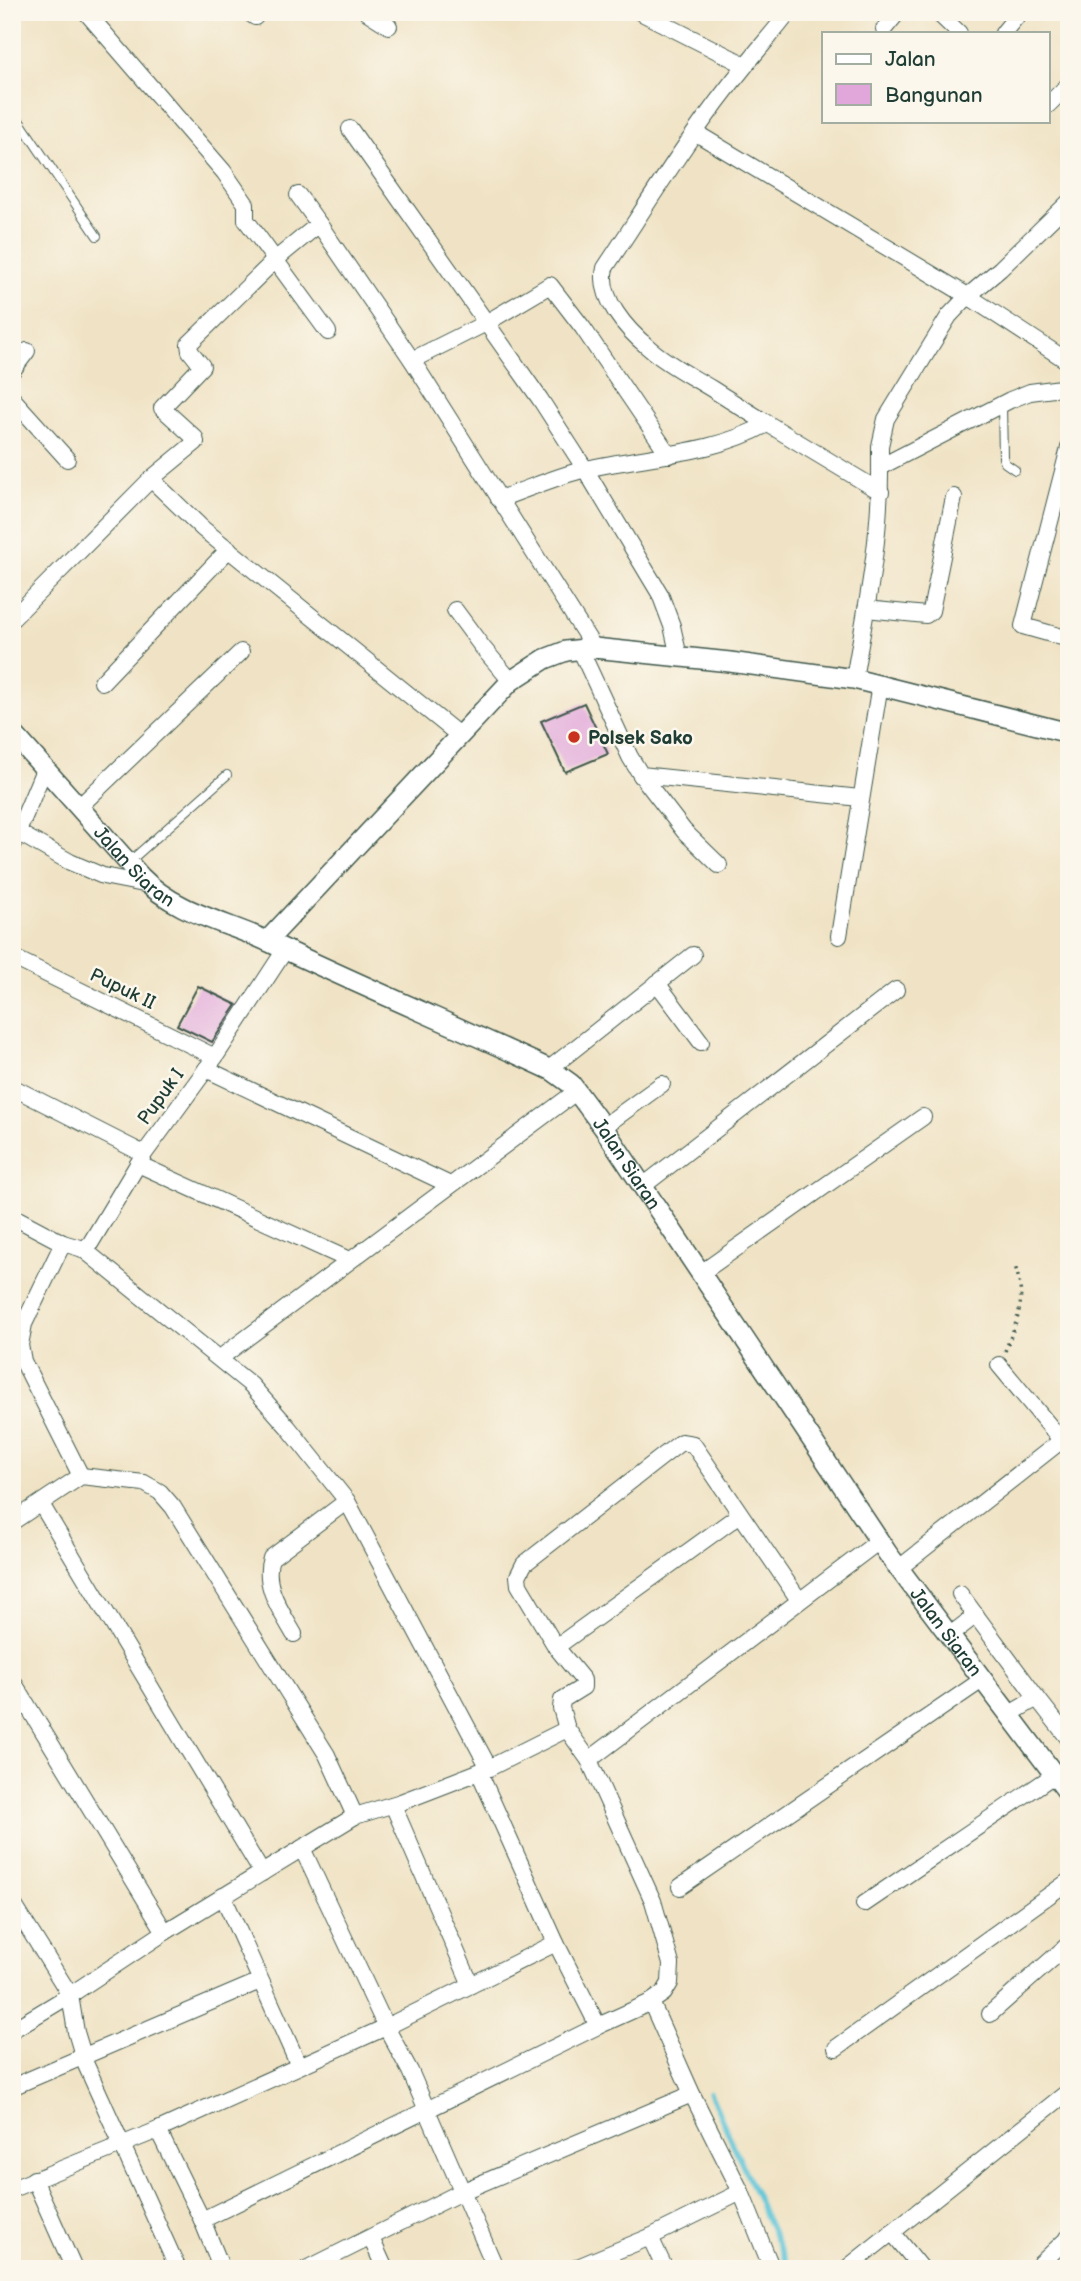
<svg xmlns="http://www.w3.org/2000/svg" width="1081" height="2281" font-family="'Balsamiq Sans',sans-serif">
<rect width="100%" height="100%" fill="#fbf7ec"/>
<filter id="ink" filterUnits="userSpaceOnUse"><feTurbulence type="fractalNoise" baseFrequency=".0143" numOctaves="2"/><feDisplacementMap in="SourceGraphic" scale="14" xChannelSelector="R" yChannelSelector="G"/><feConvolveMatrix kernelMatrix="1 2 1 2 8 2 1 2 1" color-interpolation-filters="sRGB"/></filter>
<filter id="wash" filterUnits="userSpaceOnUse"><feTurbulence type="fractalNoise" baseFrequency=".00686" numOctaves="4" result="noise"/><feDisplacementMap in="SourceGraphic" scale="28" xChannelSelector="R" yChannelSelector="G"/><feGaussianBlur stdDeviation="1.57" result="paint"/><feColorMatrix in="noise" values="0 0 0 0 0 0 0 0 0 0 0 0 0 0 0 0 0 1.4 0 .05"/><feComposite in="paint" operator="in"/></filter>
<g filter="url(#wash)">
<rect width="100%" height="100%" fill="#f0e3c5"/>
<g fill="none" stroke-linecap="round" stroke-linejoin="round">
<!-- stream -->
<path stroke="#5cc5d8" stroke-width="5" d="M 710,2093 L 789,2269"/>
</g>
<g id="blocks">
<!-- building -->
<g fill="#e1a7da">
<path d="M 584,703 L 608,754 L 565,772 L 541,721 Z"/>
<path d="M 198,986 L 237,1005 L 212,1042 L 177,1025 Z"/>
</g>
</g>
</g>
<g filter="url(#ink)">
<use href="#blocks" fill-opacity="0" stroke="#3e564a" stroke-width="2"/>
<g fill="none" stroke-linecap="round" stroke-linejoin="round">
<defs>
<g id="service">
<path d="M 12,110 L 97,236"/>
<path d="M 1002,404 L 1003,458 L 1005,463 L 1015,470"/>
<path d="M 129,862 L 227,775"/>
</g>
<g id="minor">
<path d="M 86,12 L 224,172 L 246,204 L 246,220 L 328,332"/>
<path d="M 248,12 L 255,17"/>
<path d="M 367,12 L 389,26"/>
<path d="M 640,12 L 745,65"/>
<path d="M 789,12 C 775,31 759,48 745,66 C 693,129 650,200 605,268 C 598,298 627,330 649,348 C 667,364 691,376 712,389 C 767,424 824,458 881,492"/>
<path d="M 937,12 L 959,33"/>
<path d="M 884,29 L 898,12"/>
<path d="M 1003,33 L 1020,12"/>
<path d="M 1048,105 L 1069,84"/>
<path d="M 350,129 L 540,399 L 585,469 L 660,594 L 672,626 L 679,657"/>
<path d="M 696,133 L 968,296 L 1069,362"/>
<path d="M 298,195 L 319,224"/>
<path d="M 412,360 L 486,323 L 550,285 L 583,328 L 669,455"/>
<path d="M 12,371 L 27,351"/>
<path d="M 12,398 L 67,459"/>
<path d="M 1069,448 L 1023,626 L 1069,639"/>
<path d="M 880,467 L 880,446 L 886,419 L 949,316 L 968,296 L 1000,269 L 1069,202"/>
<path d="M 151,479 L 196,442 L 195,438 L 162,408 L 202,366 L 190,351 L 189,344 L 275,260 L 319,224 L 412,360 L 594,648"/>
<path d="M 499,499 C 528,489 557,476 586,469 C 646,455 712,455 767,424"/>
<path d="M 866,609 L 926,615 L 931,611 L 954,497"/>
<path d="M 455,610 L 483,648 L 511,681"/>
<path d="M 12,619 L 151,479 L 203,529 L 460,736"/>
<path d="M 580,649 L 630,757 L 641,775 L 860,798"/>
<path d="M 854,679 C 866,609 881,538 880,467 L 1010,400 L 1030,392 L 1069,387"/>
<path d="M 102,682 L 229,549"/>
<path d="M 641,775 L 684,831 L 719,865"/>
<path d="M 79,807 L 241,652"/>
<path d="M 19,833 L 70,862 L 103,876 L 149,885"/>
<path d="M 12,846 L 45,767"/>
<path d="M 839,936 L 880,684"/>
<path d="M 12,957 L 215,1057"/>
<path d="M 657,983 L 701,1042"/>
<path d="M 206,1069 L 450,1185"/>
<path d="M 549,1069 L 693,955"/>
<path d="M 12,1087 L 144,1154"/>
<path d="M 603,1127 L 662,1084"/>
<path d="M 138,1164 L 349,1260"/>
<path d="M 643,1186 L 896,990"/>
<path d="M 12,1216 L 63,1243 L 83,1249 L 90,1244 L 144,1154 L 215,1057 L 285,950"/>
<path d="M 63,1243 L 24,1324 L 20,1345 L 23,1361 L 81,1476"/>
<path d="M 83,1249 L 251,1385 L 288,1427 L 347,1501 L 489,1768"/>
<path d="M 701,1273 L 923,1117"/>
<path d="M 220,1358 L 577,1091"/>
<path d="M 999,1365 L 1067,1447"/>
<path d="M 41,1504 L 262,1873"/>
<path d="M 12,1522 L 81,1476 L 144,1483 L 160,1492 L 173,1507 L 327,1755 L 355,1816"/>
<path d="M 898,1569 L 1062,1440"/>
<path d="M 960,1594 L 1037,1698"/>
<path d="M 294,1634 C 281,1611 262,1585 271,1558 L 347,1501"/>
<path d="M 949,1636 L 976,1615"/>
<path d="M 556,1647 L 739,1515"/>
<path d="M 12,1680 L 165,1932"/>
<path d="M 1008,1715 L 1037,1698 L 1069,1739"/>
<path d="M 567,1729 L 561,1708 L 562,1700 L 583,1687 L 583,1680 L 556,1647 L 519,1585 L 518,1576 L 524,1564 L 681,1442 L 693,1444 L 799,1600"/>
<path d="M 589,1760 L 879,1541"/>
<path d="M 479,1772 L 556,1943 L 598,2026"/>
<path d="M 393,1805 L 471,1985"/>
<path d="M 302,1848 L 386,2027 L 410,2071 L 496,2269"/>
<path d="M 680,1887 L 982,1680"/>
<path d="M 223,1896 L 299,2066"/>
<path d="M 12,1902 L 70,1995 L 76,2032 L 86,2065 L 178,2269"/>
<path d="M 864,1904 L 1054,1775"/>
<path d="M 651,2002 L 692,2094 L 741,2192 L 772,2269"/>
<path d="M 990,2014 L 1069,1944"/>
<path d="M 12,2030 L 70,1995 L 165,1932 L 355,1816 L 401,1802 L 489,1768 L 567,1729 L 589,1760 L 653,1901 L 671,1964 L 670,1983 L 664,1993 L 651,2002 L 598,2026 L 202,2220"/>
<path d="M 836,2048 L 1069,1881"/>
<path d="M 12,2087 L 260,1981"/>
<path d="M 158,2130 L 202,2220 L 222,2269"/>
<path d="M 34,2179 L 74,2269"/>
<path d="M 12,2189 L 158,2130 L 386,2027 L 556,1943"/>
<path d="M 892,2232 L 922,2269"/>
<path d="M 650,2237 L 665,2269"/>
<path d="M 371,2238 L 385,2269"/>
<path d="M 307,2269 L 461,2192 L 692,2094"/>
<path d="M 573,2269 L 650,2237 L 741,2192"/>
<path d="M 846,2269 L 1069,2091"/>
<path d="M 1035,2269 L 1069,2237"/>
</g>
<g id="tertiary">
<path id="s1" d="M 12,732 L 141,877 C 176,913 226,922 269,942 C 363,987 459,1027 553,1071 L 571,1084 L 603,1127 L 888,1554 L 1069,1794"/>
<path d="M 267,941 L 511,681 L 545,659 L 566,651 L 594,648 L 730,662 L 854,679 L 1069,733"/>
</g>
</defs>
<!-- service casing -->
<use href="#service" stroke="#3e564a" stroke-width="10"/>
<!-- minor casing -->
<use href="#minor" stroke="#3e564a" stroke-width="18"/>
<!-- tertiary casing -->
<use href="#tertiary" stroke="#3e564a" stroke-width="22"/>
<!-- path -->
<path stroke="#3e564a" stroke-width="3.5" stroke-dasharray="2 5" stroke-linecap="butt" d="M 1005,1351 C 1018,1318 1027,1302 1015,1266"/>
<!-- service -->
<use href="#service" stroke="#fff" stroke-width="8"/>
<!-- minor -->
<use href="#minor" stroke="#fff" stroke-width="16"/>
<!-- tertiary -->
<use href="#tertiary" stroke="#fff" stroke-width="19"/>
</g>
</g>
<!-- markers -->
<circle fill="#c8321e" stroke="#fbf7ec" stroke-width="2.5" cx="574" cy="737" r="7"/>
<g text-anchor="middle" stroke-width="5" stroke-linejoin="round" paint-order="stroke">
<!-- poi labels -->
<g font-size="19" font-weight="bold" fill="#1f3d34" stroke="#fbf7ec" text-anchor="start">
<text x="588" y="744">Polsek Sako</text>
</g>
<!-- street labels -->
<g font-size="19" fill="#1f3d34" stroke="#fbf7ec">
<text dy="7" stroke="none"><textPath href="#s1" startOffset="182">Jalan Siaran</textPath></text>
<text transform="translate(123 988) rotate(26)" y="7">Pupuk II</text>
<text transform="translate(160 1096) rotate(-54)" y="7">Pupuk I</text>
<text dy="7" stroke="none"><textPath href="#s1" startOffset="770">Jalan Siaran</textPath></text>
<text dy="7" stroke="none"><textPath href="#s1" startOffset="1337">Jalan Siaran</textPath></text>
</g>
</g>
<!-- margin -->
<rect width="1081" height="2281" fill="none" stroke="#fbf7ec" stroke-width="42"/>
<!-- legend -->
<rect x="822" y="32" width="228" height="91" fill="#fbf7ec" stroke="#a3ada2" stroke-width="2"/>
<rect x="836" y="54" width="35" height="10" fill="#ffffff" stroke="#a3ada2" stroke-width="2"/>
<text x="885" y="66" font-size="21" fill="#1f3d34">Jalan</text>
<rect x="836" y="84" width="35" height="21" fill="#e1a7da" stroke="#a3ada2" stroke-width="2"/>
<text x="885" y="102" font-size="21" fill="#1f3d34">Bangunan</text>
</svg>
